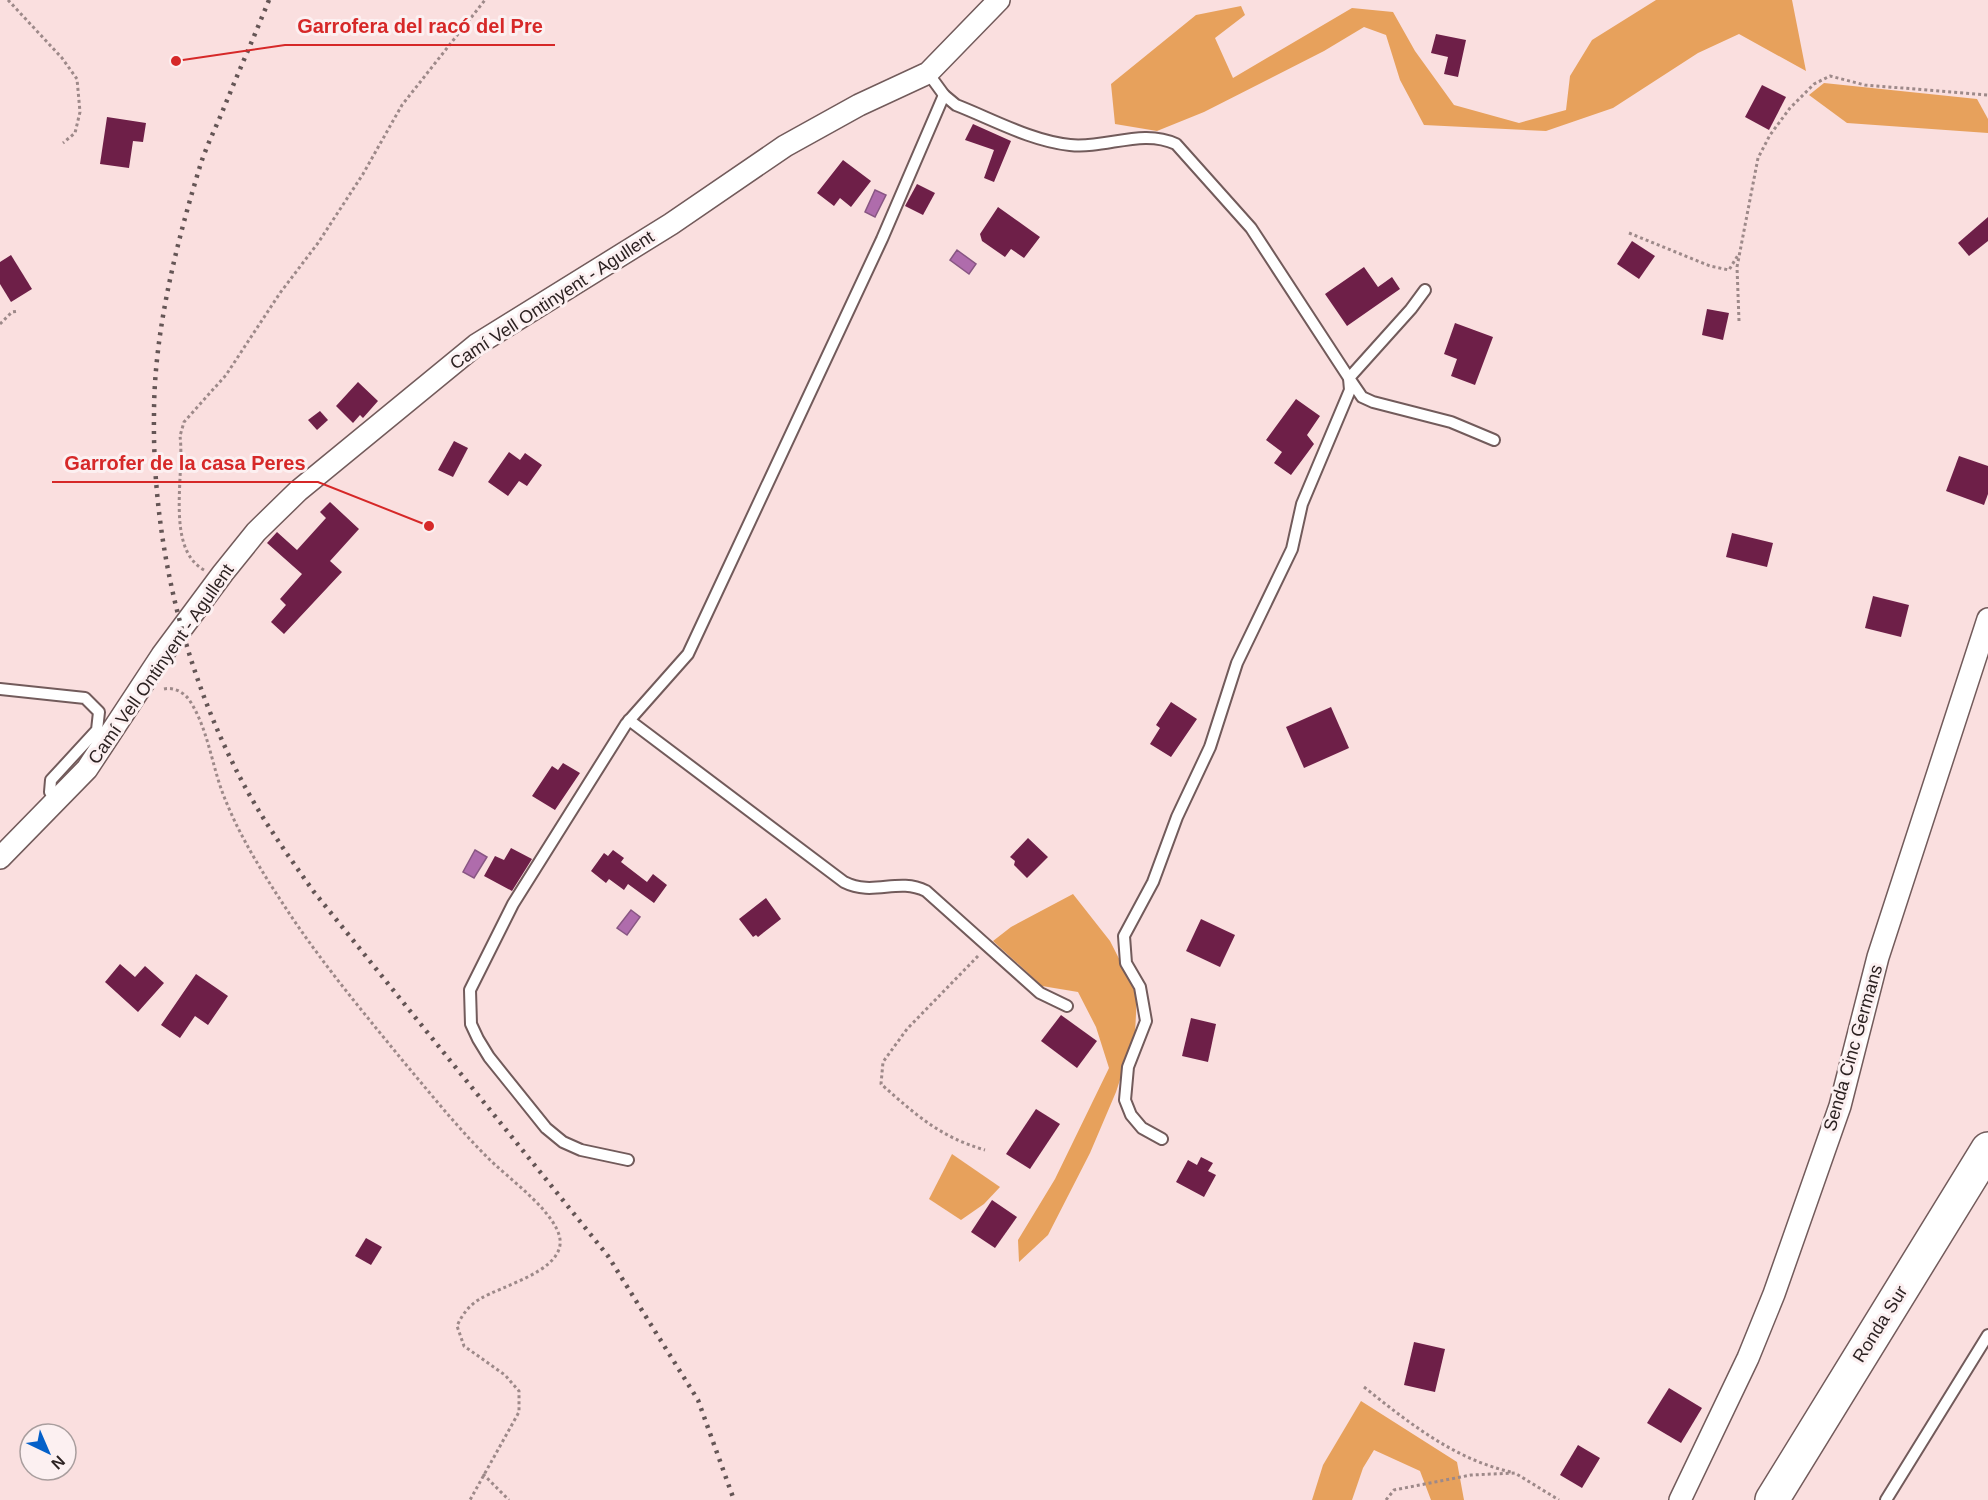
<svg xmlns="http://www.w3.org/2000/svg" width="1988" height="1500" font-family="Helvetica,sans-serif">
<rect width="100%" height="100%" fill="#fadfdf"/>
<!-- forest -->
<g fill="#e7a15c">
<path d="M 1656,0 L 1792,0 L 1806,71 L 1739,34 L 1698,53 L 1613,108 L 1546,131 L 1424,125 L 1400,80 L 1386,35 L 1364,27 L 1324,51 L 1204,112 L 1157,131 L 1115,124 L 1111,84 L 1196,15 L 1241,6 L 1245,15 L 1215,38 L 1233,78 L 1352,8 L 1393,12 L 1415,51 L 1454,105 L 1519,123 L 1566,110 L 1570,76 L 1592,40 Z"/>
<path d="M 1824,83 L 1977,99 L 1988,119 L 1988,133 L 1847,123 L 1809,95 Z"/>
<path d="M 1073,894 L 1110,941 L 1137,994 L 1135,1034 L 1116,1092 L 1090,1153 L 1048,1235 L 1019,1262 L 1018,1240 L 1055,1179 L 1109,1068 L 1096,1027 L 1078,992 L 1042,986 L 993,941 L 1011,927 Z"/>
<path d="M 952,1154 L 1000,1187 L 984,1204 L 961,1220 L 929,1199 Z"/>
<path d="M 1361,1401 L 1457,1462 L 1464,1500 L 1431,1500 L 1420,1471 L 1374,1450 L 1363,1468 L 1352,1500 L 1312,1500 L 1323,1465 Z"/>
</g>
<!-- water -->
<g fill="#af6cac" stroke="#885683" stroke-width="1.5">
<path d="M 875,190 L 886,195 L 875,217 L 865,212 Z"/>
<path d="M 957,250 L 976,264 L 969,274 L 950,260 Z"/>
<path d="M 475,850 L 487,857 L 474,878 L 463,872 Z"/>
<path d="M 631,910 L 640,917 L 627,935 L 617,928 Z"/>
</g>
<!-- building -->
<g fill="#6e1f48">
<path d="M 1436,34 L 1466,40 L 1458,77 L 1444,74 L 1448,57 L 1431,53 Z"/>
<path d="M 1762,85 L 1786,97 L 1769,130 L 1745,117 Z"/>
<path d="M 107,117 L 146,123 L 143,142 L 133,141 L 129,168 L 100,164 Z"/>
<path d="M 973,124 L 1011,141 L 994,182 L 984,178 L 994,150 L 965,140 Z"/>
<path d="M 843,160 L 871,181 L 851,207 L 840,198 L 834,206 L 817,193 Z"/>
<path d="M 917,184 L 935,193 L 923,215 L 905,206 Z"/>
<path d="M 998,207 L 1040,237 L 1024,258 L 1011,249 L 1005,257 L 982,241 L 980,234 Z"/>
<path d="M 1988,217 L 1988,241 L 1969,256 L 1958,243 Z"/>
<path d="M 1632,241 L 1655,256 L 1639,279 L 1617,264 Z"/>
<path d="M 11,255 L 32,289 L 11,302 L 0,284 L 0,262 Z"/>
<path d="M 1364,267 L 1378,287 L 1392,277 L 1400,289 L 1347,326 L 1325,294 Z"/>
<path d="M 1707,309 L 1729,313 L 1723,340 L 1702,335 Z"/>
<path d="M 1455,323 L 1493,337 L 1475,385 L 1451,376 L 1457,359 L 1444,354 Z"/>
<path d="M 358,382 L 378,401 L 363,418 L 360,415 L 353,423 L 336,406 Z"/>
<path d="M 1296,399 L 1320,416 L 1307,435 L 1314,444 L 1291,475 L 1274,463 L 1282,452 L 1266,440 Z"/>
<path d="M 320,411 L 328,420 L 317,430 L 308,420 Z"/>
<path d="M 454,441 L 468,448 L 453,477 L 438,470 Z"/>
<path d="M 509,452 L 520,460 L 525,453 L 542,465 L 527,486 L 519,481 L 508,496 L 488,482 Z"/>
<path d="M 1959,456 L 1988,466 L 1988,494 L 1984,505 L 1946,491 Z"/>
<path d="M 330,502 L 359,529 L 330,561 L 342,572 L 284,634 L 271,622 L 286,605 L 280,599 L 302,574 L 267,543 L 277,532 L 297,550 L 326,518 L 320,512 Z"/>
<path d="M 1732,533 L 1773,543 L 1767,567 L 1726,557 Z"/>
<path d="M 1873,596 L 1909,605 L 1901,637 L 1865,628 Z"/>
<path d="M 1171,702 L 1197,719 L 1171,757 L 1150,744 L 1160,728 L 1156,725 Z"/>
<path d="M 1331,707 L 1349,748 L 1304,768 L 1286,727 Z"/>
<path d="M 563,763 L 580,773 L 555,810 L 532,796 L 552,766 L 558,770 Z"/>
<path d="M 1028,838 L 1048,857 L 1027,878 L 1014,865 L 1015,861 L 1010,857 Z"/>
<path d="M 511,848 L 532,859 L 512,891 L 484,876 L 495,856 L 504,860 Z"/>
<path d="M 613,850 L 624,858 L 621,862 L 647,882 L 653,874 L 667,885 L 654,903 L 628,884 L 624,890 L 609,879 L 606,883 L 591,871 L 604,853 L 608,856 Z"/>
<path d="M 766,898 L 781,919 L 758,937 L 756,935 L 753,937 L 739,919 Z"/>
<path d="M 1201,919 L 1235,935 L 1220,967 L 1186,951 Z"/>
<path d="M 120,964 L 135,977 L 145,966 L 164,983 L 138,1012 L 105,982 Z"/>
<path d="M 196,974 L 228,996 L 208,1025 L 195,1016 L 180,1038 L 161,1025 Z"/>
<path d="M 1061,1015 L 1097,1041 L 1077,1068 L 1041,1041 Z"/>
<path d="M 1191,1018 L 1216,1024 L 1208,1062 L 1182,1056 Z"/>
<path d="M 1036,1109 L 1060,1124 L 1030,1169 L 1006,1154 Z"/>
<path d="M 1201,1157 L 1213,1163 L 1208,1171 L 1216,1175 L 1204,1197 L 1176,1182 L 1188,1160 L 1197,1165 Z"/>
<path d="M 992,1200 L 1017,1217 L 995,1248 L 971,1232 Z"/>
<path d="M 366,1238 L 382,1247 L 371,1265 L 355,1256 Z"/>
<path d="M 1414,1342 L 1445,1349 L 1435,1392 L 1404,1385 Z"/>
<path d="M 1669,1388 L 1702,1408 L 1681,1443 L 1647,1423 Z"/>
<path d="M 1578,1445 L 1600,1458 L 1582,1488 L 1560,1475 Z"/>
</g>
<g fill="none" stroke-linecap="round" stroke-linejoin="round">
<defs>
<g id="service">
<path d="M 928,73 L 944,95 L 956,105 C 992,119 1031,141 1070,145 C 1106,149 1142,128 1176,144 L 1251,228 L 1349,378 L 1350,390 L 1302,504 L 1292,549 L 1237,663 L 1210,747 L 1177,817 L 1153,882 L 1124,936 L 1126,963 L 1140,987 L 1146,1021 L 1128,1067 L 1125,1100 L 1131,1115 L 1142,1128 L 1162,1139"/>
<path d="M 1425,290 L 1411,309 L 1349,378 L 1362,397 L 1373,402 L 1451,422 L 1494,440"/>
<path d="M 0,689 L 85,698 L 99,712 L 97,730 L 51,780 L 50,792 L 56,801"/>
<path d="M 629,720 L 844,882 C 874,897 897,877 926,891 L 1040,993 L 1067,1006"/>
<path d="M 628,1160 L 581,1150 L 563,1142 L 546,1128 L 489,1057 L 478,1039 L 471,1024 L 470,990 L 513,904 L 626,724 L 688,654 L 882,239 L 944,95"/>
<path d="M 1886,1500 L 1988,1335"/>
</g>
<g id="minor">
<path d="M 0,858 L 87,769 L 162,655 L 223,573 L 256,532 L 298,491 L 476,345 L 671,224 L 785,146 L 859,105 L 928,73 L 999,0"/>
<path d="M 1680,1500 L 1748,1358 L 1774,1294 L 1840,1106 L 1878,957 L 1988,619"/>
</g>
<path id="primary" d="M 1772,1500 L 1988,1149"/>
</defs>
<!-- service casing -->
<use href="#service" stroke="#725b5b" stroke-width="14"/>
<!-- minor casing -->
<use href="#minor" stroke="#725b5b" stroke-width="24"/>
<!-- primary casing -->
<use href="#primary" stroke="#725b5b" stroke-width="36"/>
<!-- path -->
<g stroke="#9d8989" stroke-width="3" stroke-dasharray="3 3" stroke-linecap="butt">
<path d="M 8,0 L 62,58 L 77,79 L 80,112 L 75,133 L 63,143"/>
<path d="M 1629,233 L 1710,266 L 1729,270 L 1738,255"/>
<path d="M 1739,321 L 1737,267 L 1758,158 L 1770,135 L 1790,108 L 1814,84 L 1830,76 L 1865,85 L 1988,95"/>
<path d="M 0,324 L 12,312 L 19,311"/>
<path d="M 204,570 C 165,548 185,475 180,436 L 184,422 L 226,375 L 280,293 L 318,243 L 363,174 L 402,105 L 485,0"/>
<path d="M 164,689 C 174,687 184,692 190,701 C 209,731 212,768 225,799 C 241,839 264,875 287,910 C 322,963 363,1012 403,1061 C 430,1093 457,1127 487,1157 C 505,1176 564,1217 560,1245 C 556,1273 501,1286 480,1299 C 469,1305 462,1315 457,1326 L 464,1346 L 505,1375 L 519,1391 L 519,1412 L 470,1500"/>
<path d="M 978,956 L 907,1029 L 883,1062 L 881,1084 C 916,1115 940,1137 985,1150"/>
<path d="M 1364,1387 C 1409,1423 1454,1459 1511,1472"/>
<path d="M 483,1474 L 509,1500"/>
<path d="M 1386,1500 L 1394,1490 L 1471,1475 L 1515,1473 L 1559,1500"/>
</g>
<!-- service -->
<use href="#service" stroke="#fff" stroke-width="10"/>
<!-- minor -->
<use href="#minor" stroke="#fff" stroke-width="21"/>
<!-- primary -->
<use href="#primary" stroke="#fff" stroke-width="33"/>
<!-- rail -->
<path stroke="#645555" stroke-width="4.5" stroke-dasharray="3 6" stroke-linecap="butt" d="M 269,0 C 254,37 238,73 223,110 C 216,127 207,145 201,163 C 177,241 154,331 154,414 C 152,541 184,673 244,785 C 264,822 289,857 314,892 L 608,1256 L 698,1400 L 734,1500"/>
</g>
<g text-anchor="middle" stroke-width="6" stroke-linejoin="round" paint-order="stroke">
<!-- street labels -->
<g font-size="18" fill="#2c2222" stroke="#fcf0f1">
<text transform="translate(552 300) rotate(-33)" y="6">Camí Vell Ontinyent - Agullent</text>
<text transform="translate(161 664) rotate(-55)" y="6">Camí Vell Ontinyent - Agullent</text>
<text transform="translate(1853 1048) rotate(-74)" y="6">Senda Cinc Germans</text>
<text transform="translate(1880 1324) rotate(-58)" y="6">Ronda Sur</text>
</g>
</g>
<!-- callouts -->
<path fill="none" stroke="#d62828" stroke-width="2" d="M176 61L285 45H555M429 526L318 482H52"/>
<g fill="#d62828" stroke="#fcf0f1" stroke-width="2">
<circle cx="176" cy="61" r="6"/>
<circle cx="429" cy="526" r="6"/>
</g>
<g font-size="20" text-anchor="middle" font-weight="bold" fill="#d62828" stroke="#fcf0f1" stroke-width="6" stroke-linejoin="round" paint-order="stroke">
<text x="420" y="33">Garrofera del racó del Pre</text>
<text x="185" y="470">Garrofer de la casa Peres</text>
</g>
<!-- north arrow -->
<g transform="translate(48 1452) rotate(136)"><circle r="28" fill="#fcf0f1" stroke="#a99e9e" stroke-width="1.5"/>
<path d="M0-4.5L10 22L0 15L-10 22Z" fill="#0460c9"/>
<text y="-9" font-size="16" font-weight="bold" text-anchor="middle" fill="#2c2222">N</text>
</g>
</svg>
